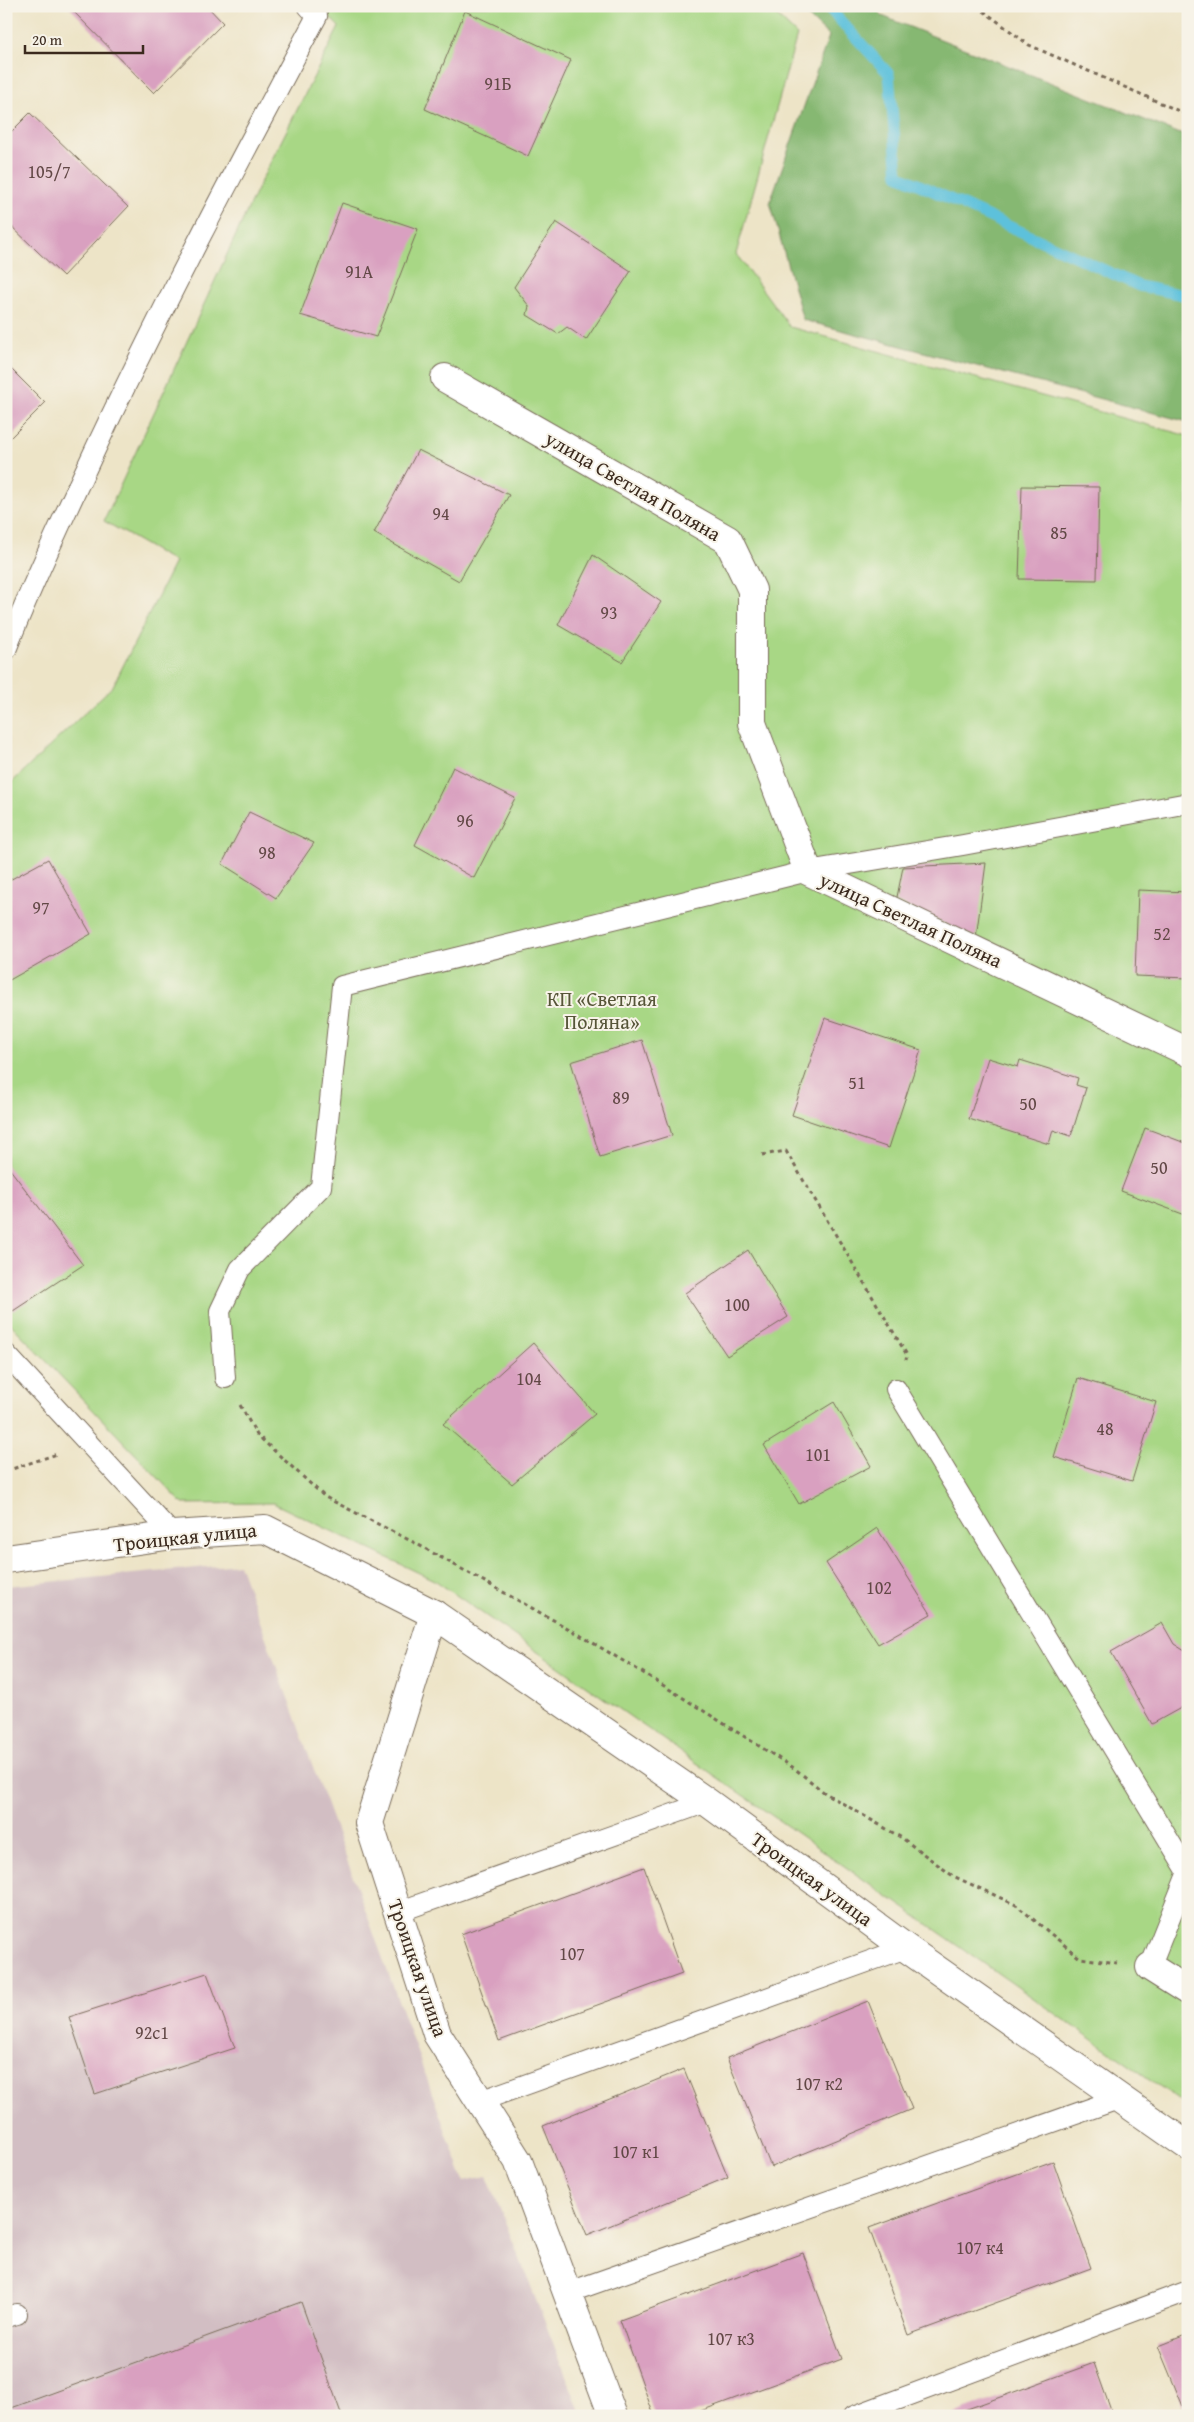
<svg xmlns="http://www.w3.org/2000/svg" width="1194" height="2422" font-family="'Gentium Book Plus',serif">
<rect width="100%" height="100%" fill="#f7f3e8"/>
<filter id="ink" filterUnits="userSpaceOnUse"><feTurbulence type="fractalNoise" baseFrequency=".02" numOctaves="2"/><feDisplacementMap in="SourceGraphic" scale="10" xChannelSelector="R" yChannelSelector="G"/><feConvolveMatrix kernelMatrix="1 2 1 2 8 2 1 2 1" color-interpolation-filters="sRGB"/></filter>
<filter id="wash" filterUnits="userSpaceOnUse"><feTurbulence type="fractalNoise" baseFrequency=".0096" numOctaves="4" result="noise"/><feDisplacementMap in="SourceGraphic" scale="20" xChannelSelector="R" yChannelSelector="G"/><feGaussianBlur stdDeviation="1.12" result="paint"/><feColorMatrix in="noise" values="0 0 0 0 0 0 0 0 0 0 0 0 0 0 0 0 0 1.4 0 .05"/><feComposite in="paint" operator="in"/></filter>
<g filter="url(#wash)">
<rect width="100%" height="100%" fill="#ede4c7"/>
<!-- industrial -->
<path fill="#d2bec3" d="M 239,1564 L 464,2181 L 487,2176 L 582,2416 L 6,2416 L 6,1586 Z"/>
<!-- green -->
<path fill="#a8d785" stroke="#728052" d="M 319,6 L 767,6 L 797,35 L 736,254 L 790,327 L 1188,436 L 1188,2106 L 436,1581 L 273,1503 L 183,1504 L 6,1319 L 6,788 L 113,686 L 175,562 L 104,521 L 259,185 L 339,27 Z"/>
<!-- forest -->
<path fill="#86b872" stroke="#607148" d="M 797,6 L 874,6 L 882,16 L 1188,137 L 1188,422 L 803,320 L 770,202 L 829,36 Z"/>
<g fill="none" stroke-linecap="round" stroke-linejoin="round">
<!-- stream -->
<path stroke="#5dc1db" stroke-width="11" d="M 827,6 L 889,74 L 898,175 L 1139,286 L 1188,296"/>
</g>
<g id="blocks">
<!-- building -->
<g fill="#d9a0c0">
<path d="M 68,6 L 207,6 L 223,23 L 154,93 Z"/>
<path d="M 465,11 L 571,60 L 528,156 L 425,109 Z"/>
<path d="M 30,113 L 128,207 L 63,276 L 6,221 L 6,137 Z"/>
<path d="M 342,203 L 418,229 L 376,337 L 300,315 Z"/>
<path d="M 556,222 L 631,271 L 586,340 L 567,327 L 558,334 L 527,315 L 529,306 L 514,287 Z"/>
<path d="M 6,364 L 45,403 L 6,442 Z"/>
<path d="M 418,450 L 509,495 L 459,581 L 374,533 Z"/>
<path d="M 1022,486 L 1099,487 L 1097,580 L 1019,579 Z"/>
<path d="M 593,555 L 661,602 L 622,662 L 558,625 Z"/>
<path d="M 453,767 L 515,798 L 474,878 L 415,845 Z"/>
<path d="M 249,812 L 314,843 L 276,898 L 222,864 Z"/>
<path d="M 48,859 L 91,934 L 6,982 L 6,882 Z"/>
<path d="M 986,863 L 976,938 L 896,902 L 903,867 Z"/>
<path d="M 1138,890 L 1188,892 L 1188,978 L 1135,976 Z"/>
<path d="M 825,1018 L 921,1050 L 889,1148 L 792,1115 Z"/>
<path d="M 642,1040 L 672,1135 L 600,1157 L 571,1062 Z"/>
<path d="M 988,1058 L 1018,1067 L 1020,1060 L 1078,1078 L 1076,1085 L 1086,1088 L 1071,1136 L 1053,1130 L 1049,1144 L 969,1119 Z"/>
<path d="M 1145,1128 L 1188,1144 L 1188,1216 L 1121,1191 Z"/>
<path d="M 6,1164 L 83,1265 L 13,1311 L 6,1303 Z"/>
<path d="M 748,1250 L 788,1317 L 727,1356 L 685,1293 Z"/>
<path d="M 533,1343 L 595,1414 L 512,1484 L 443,1424 Z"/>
<path d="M 1078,1378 L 1156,1402 L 1132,1481 L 1054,1457 Z"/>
<path d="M 834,1402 L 871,1466 L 799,1504 L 764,1445 Z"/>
<path d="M 877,1528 L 931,1614 L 878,1644 L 826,1563 Z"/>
<path d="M 1162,1623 L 1174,1644 L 1188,1653 L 1188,1704 L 1152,1724 L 1111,1652 Z"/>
<path d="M 644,1867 L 682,1974 L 499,2041 L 461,1934 Z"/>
<path d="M 207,1973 L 235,2048 L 95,2094 L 69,2017 Z"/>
<path d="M 868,2001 L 912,2109 L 771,2167 L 727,2058 Z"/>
<path d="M 684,2069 L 728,2177 L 587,2235 L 543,2126 Z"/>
<path d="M 1053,2161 L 1091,2268 L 908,2335 L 869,2228 Z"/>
<path d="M 803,2253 L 842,2359 L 687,2416 L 654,2416 L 620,2320 Z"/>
<path d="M 301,2302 L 342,2416 L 6,2416 L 6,2410 Z"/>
<path d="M 1188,2334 L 1188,2416 L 1187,2416 L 1158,2346 Z"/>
<path d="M 1094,2363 L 1113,2416 L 948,2416 Z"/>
</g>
</g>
</g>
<g filter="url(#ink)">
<use href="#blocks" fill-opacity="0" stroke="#796b59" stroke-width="1"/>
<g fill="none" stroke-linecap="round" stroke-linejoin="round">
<defs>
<g id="lane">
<path d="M 6,650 C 30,588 59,527 87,467 C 158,314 237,165 317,16 L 308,6"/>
<path d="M 6,1354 L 173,1535"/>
<path d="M 225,1378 L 220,1311 L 240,1269 L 321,1187 L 342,986 L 808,871 L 963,845 L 1188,803"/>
<path d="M 896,1389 L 1188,1872"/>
<path d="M 398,1912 L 707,1802"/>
<path d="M 1150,1967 L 1188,1872"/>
<path d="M 480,2101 L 906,1948"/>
<path d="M 567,2293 L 1118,2099"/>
<path d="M 6,2317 L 17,2314"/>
<path d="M 854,2416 L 1188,2291"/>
</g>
<g id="street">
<path d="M 445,378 L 728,540 L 752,590 L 752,723 L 808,871 L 1188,1052"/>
<path d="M 6,1559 L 173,1535 L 265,1529 L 434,1614"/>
<path d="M 1150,1967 L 1188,1991"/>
<path d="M 613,2416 L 518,2161 L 437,2034 L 369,1823 L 434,1614 L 707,1802 L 906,1948 L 1188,2146"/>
</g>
</defs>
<!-- lane casing -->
<use href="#lane" stroke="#796b59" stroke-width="22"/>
<!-- street casing -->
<use href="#street" stroke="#796b59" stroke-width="30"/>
<!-- path -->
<g stroke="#796b59" stroke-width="3" stroke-dasharray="4 4" stroke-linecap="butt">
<path d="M 977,6 L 1029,45 L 1188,115"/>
<path d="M 762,1155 L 786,1151 L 907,1355 L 906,1360"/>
<path d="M 240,1405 L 257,1435 L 325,1497 L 415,1543 L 573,1631 L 650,1677 L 794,1768 L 825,1793 L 902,1838 L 953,1876 L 1016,1905 L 1080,1958 L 1117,1963"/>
<path d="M 6,1471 L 57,1454"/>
</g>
<!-- lane -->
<use href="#lane" stroke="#fff" stroke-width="20"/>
<!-- street -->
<use href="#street" stroke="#fff" stroke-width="28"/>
</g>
</g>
<g text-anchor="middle" stroke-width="4" stroke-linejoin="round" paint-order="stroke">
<!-- number labels -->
<g font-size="18" fill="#624846">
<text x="498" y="90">91Б</text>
<text x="49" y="178">105/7</text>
<text x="359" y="278">91А</text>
<text x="441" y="520">94</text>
<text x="1059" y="539">85</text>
<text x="609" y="619">93</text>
<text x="465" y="827">96</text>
<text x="267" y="859">98</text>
<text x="41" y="914">97</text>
<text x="1162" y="940">52</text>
<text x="857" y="1089">51</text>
<text x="621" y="1104">89</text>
<text x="1028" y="1110">50</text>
<text x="1159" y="1174">50</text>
<text x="737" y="1311">100</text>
<text x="529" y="1385">104</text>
<text x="1105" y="1435">48</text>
<text x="818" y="1461">101</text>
<text x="879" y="1594">102</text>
<text x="572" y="1960">107</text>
<text x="152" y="2039">92с1</text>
<text x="819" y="2090">107 к2</text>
<text x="636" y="2158">107 к1</text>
<text x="980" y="2254">107 к4</text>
<text x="731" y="2345">107 к3</text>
</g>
<!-- street labels -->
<g font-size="20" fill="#3b2a1e" stroke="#f7f3e8">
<text transform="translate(633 486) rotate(30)" y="7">улица Светлая Поляна</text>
<text transform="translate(911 920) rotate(25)" y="7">улица Светлая Поляна</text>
<text transform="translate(185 1537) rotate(-6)" y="7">Троицкая улица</text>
<text transform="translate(812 1879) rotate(36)" y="7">Троицкая улица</text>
<text transform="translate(418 1968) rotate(71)" y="7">Троицкая улица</text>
</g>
<!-- park labels -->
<g font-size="20" fill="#565538" stroke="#f7f3e8">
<text x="602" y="1006">КП «Светлая<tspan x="602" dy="23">Поляна»</tspan></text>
</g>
</g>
<!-- margin -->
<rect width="1194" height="2422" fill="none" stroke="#f7f3e8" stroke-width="25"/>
<!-- scale -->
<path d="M25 45v8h118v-8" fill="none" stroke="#3b2a1e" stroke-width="2.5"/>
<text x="32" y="45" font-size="15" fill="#3b2a1e" stroke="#f7f3e8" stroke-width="4" paint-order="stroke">20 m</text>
</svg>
